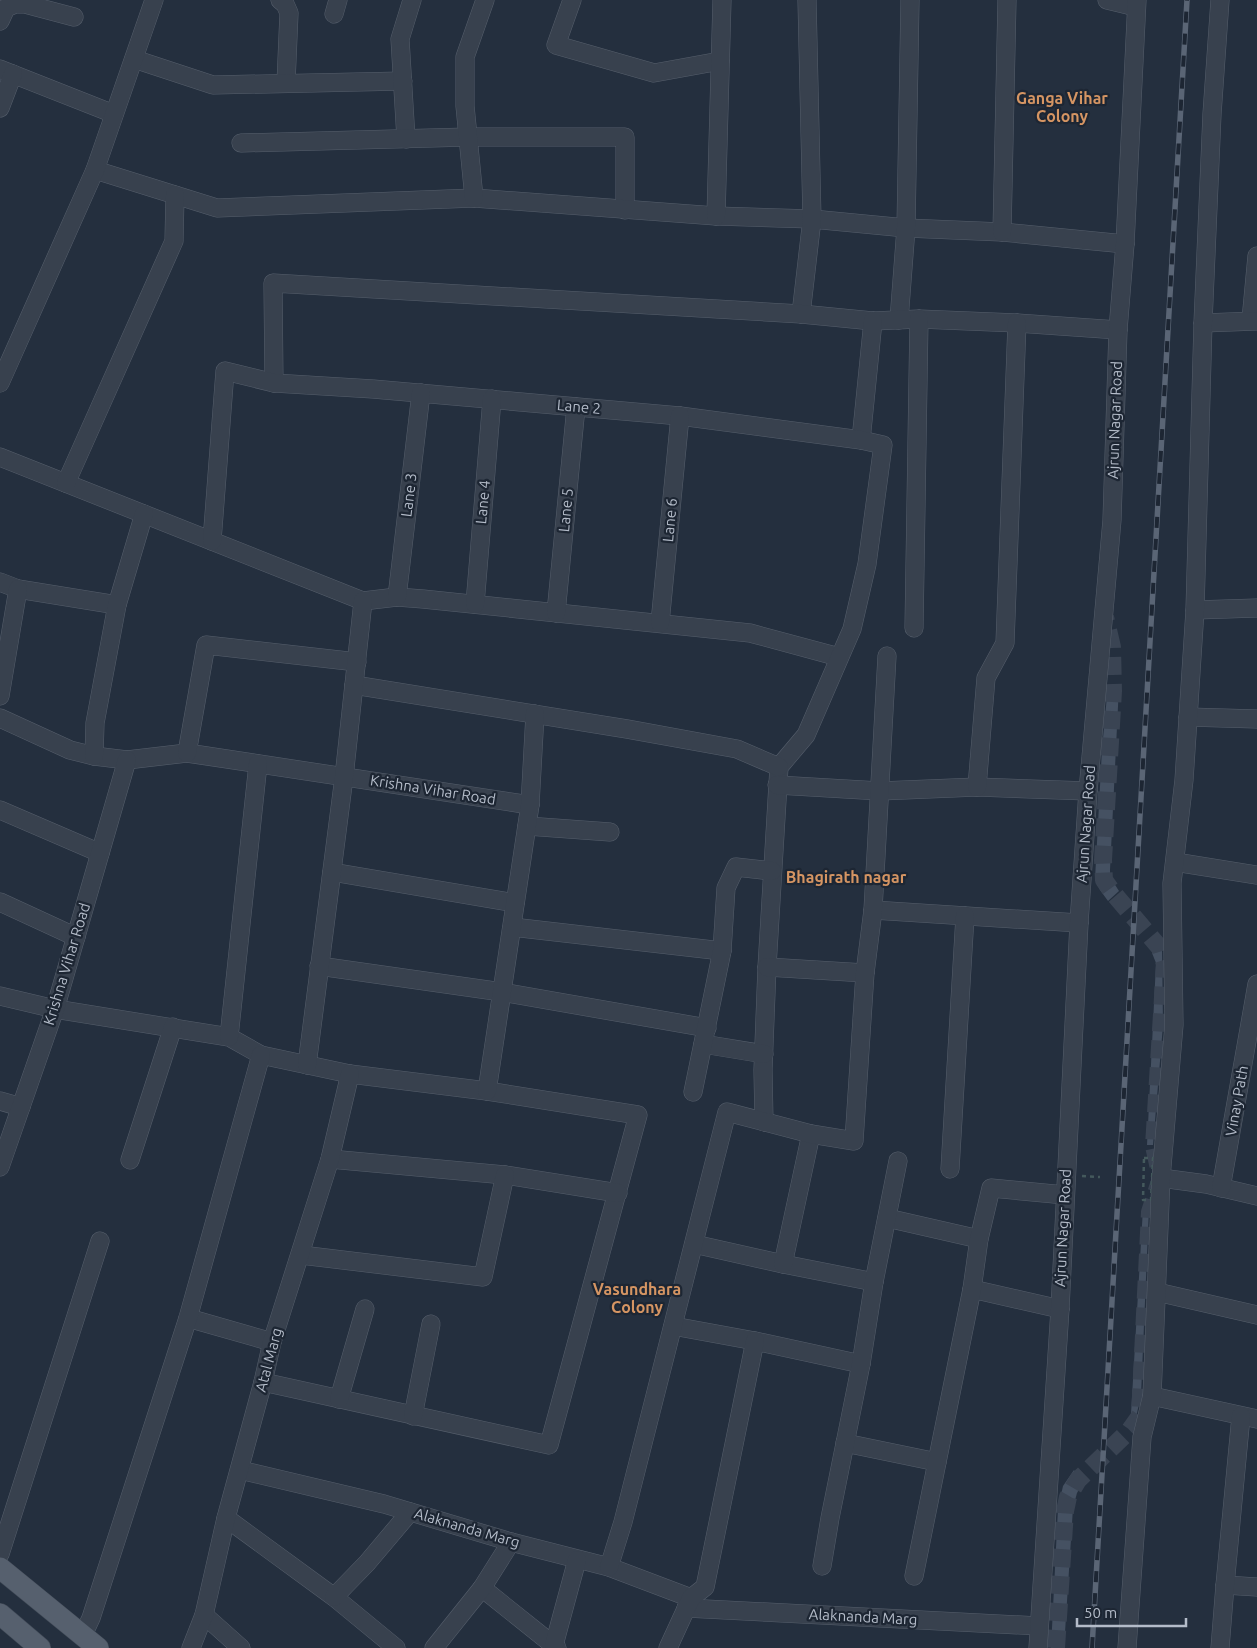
<svg xmlns="http://www.w3.org/2000/svg" width="1257" height="1648" font-family="Ubuntu,sans-serif">
<rect width="100%" height="100%" fill="#242f3e"/>
<!-- building -->
<g fill="#455162">
<path d="M 1108,685 L 1119,686 L 1110,870 L 1110,877 L 1119,891 L 1108,901 L 1100,890 L 1095,879 L 1102,749 Z"/>
<path d="M 1162,944 L 1163,1025 L 1153,1145 L 1147,1145 L 1156,963 L 1152,953 Z"/>
<path d="M 1143,1208 L 1149,1208 L 1141,1395 L 1133,1431 L 1126,1425 L 1131,1414 Z"/>
<path d="M 1074,1470 L 1083,1482 L 1077,1493 L 1073,1508 L 1064,1648 L 1051,1648 L 1058,1508 L 1063,1486 Z"/>
</g>
<g fill="none" stroke-linecap="round" stroke-linejoin="round">
<!-- minor-tunnel -->
<path stroke="#3a4453" stroke-width="18" stroke-dasharray="18 9" stroke-linecap="butt" d="M 1056,1648 L 1065,1511 L 1068,1497 L 1078,1480 L 1130,1430 L 1140,1416 L 1150,1212 L 1161,1178 L 1154,1146 L 1165,964 L 1160,948 L 1114,894 L 1104,880 L 1103,860 L 1113,691 L 1112,647 L 1105,617"/>
<defs>
<g id="minor">
<path d="M 280,0 L 285,4 L 289,13 L 286,83"/>
<path d="M 572,0 L 556,45 L 654,73 L 720,61"/>
<path d="M 1107,0 L 1136,7"/>
<path d="M 334,14 L 338,0"/>
<path d="M 0,21 L 6,8 L 15,4 L 25,4 L 74,17"/>
<path d="M 134,59 L 213,85 L 403,81"/>
<path d="M 0,69 L 114,114"/>
<path d="M 0,108 L 13,74"/>
<path d="M 406,139 L 400,39 L 412,0"/>
<path d="M 241,143 L 468,137 L 625,137 L 625,210"/>
<path d="M 95,170 L 217,208 L 474,198 L 716,216 L 812,219 L 906,228 L 1002,232 L 1125,244"/>
<path d="M 474,198 L 465,106 L 465,57 L 485,0"/>
<path d="M 716,216 L 722,0"/>
<path d="M 1002,232 L 1007,0"/>
<path d="M 801,314 L 812,219 L 807,0"/>
<path d="M 899,320 L 906,228 L 910,0"/>
<path d="M 1251,320 L 1257,256"/>
<path d="M 1203,323 L 1257,321"/>
<path d="M 0,383 L 95,170 L 154,0"/>
<path d="M 274,383 L 273,283 L 801,314 L 873,321 L 919,319 L 1017,323 L 1118,330"/>
<path d="M 861,440 L 873,321"/>
<path d="M 0,457 L 363,601 L 397,597 L 423,599 L 750,633 L 839,657"/>
<path d="M 66,483 L 174,241 L 175,195"/>
<path d="M 212,541 L 225,371 L 274,383 L 373,389 L 680,416 L 861,440 L 883,445 L 867,564 L 852,629 L 806,735 L 779,767 L 767,967 L 763,1070 L 764,1122"/>
<path d="M 0,582 L 18,589 L 117,605"/>
<path d="M 397,597 L 421,393"/>
<path d="M 475,604 L 492,399"/>
<path d="M 1195,610 L 1257,608"/>
<path d="M 556,613 L 576,407"/>
<path d="M 660,623 L 680,416"/>
<path d="M 914,628 L 919,319"/>
<path d="M 354,685 L 627,729 L 737,749 L 779,767"/>
<path d="M 0,696 L 18,589"/>
<path d="M 1188,717 L 1257,719"/>
<path d="M 0,718 L 70,750 L 94,756 L 127,760 L 187,753 L 530,805"/>
<path d="M 187,753 L 206,645 L 357,662"/>
<path d="M 94,756 L 95,723 L 117,605 L 144,514"/>
<path d="M 777,785 L 880,791 L 977,787 L 1088,791"/>
<path d="M 977,787 L 986,678 L 1005,643 L 1017,323"/>
<path d="M 0,810 L 100,853"/>
<path d="M 527,826 L 610,832"/>
<path d="M 1175,862 L 1257,875"/>
<path d="M 332,872 L 515,903"/>
<path d="M 0,902 L 76,937"/>
<path d="M 873,910 L 1079,923"/>
<path d="M 512,927 L 722,951"/>
<path d="M 319,966 L 502,992 L 707,1028"/>
<path d="M 767,967 L 865,973"/>
<path d="M 0,996 L 55,1009 L 229,1037 L 261,1055 L 350,1074 L 487,1091 L 638,1115 L 549,1445 L 263,1382"/>
<path d="M 229,1037 L 258,764"/>
<path d="M 703,1044 L 764,1054"/>
<path d="M 307,1065 L 344,777 L 363,601"/>
<path d="M 487,1091 L 530,805 L 535,714"/>
<path d="M 693,1092 L 722,951 L 726,888 L 736,867 L 772,871"/>
<path d="M 0,1101 L 21,1107"/>
<path d="M 330,1159 L 505,1175 L 618,1193"/>
<path d="M 130,1160 L 173,1027"/>
<path d="M 0,1167 L 55,1009 L 127,760"/>
<path d="M 950,1169 L 965,916"/>
<path d="M 1161,1178 L 1206,1184 L 1257,1196"/>
<path d="M 1221,1188 L 1257,984"/>
<path d="M 887,1218 L 979,1239"/>
<path d="M 694,1244 L 783,1264 L 874,1282"/>
<path d="M 301,1255 L 483,1277 L 505,1175"/>
<path d="M 783,1264 L 811,1134"/>
<path d="M 972,1289 L 1060,1309"/>
<path d="M 1157,1292 L 1257,1315"/>
<path d="M 188,1318 L 272,1342"/>
<path d="M 673,1326 L 755,1341 L 861,1364"/>
<path d="M 1152,1396 L 1257,1419"/>
<path d="M 339,1399 L 365,1309"/>
<path d="M 413,1416 L 431,1324"/>
<path d="M 845,1443 L 937,1462"/>
<path d="M 240,1470 L 384,1504 L 511,1542 L 609,1567 L 691,1598"/>
<path d="M 226,1518 L 334,1597 L 396,1648"/>
<path d="M 0,1554 L 100,1241"/>
<path d="M 822,1566 L 830,1518 L 861,1364 L 874,1282 L 898,1161"/>
<path d="M 609,1567 L 623,1522 L 727,1112 L 811,1134 L 854,1141 L 865,973 L 873,910 L 887,656"/>
<path d="M 914,1576 L 972,1289 L 979,1239 L 991,1188 L 1065,1195"/>
<path d="M 1225,1585 L 1257,1587"/>
<path d="M 482,1588 L 557,1648"/>
<path d="M 334,1597 L 367,1563 L 410,1512"/>
<path d="M 686,1608 L 1039,1626"/>
<path d="M 204,1615 L 241,1648"/>
<path d="M 83,1635 L 91,1618 L 188,1318 L 261,1055"/>
<path d="M 554,1645 L 577,1560"/>
<path d="M 191,1648 L 204,1615 L 226,1518 L 263,1382 L 272,1342 L 330,1159 L 350,1074"/>
<path d="M 434,1648 L 482,1588 L 511,1542"/>
<path d="M 668,1648 L 691,1598 L 705,1587 L 755,1341"/>
<path d="M 1038,1648 L 1060,1309 L 1079,923 L 1088,791 L 1112,520 L 1118,330 L 1125,244 L 1137,0"/>
<path d="M 1127,1648 L 1142,1437 L 1152,1396 L 1161,1178 L 1174,1025 L 1172,883 L 1184,780 L 1195,610 L 1203,323 L 1212,114 L 1220,0"/>
<path d="M 1220,1648 L 1225,1585 L 1241,1416"/>
</g>
<g id="major">
<path d="M 0,1568 L 98,1648"/>
<path d="M 0,1614 L 40,1648"/>
</g>
</defs>
<!-- minor casing -->
<use href="#minor" stroke="#565f6c" stroke-width="19"/>
<!-- major casing -->
<use href="#major" stroke="#414a57" stroke-width="22"/>
<!-- path -->
<g stroke="#44595c" stroke-width="2.5" stroke-dasharray="4 4" stroke-linecap="butt">
<path d="M 1144,1158 L 1153,1158 L 1151,1200 L 1143,1200 Z"/>
<path d="M 1082,1176 L 1100,1177"/>
</g>
<!-- minor -->
<use href="#minor" stroke="#38414e" stroke-width="18"/>
<!-- major -->
<use href="#major" stroke="#56606e" stroke-width="21"/>
<defs>
<path id="rail" d="M 1092,1648 L 1187,0"/>
</defs>
<!-- rail casing -->
<use href="#rail" stroke="#5a6575" stroke-width="5.5"/>
<!-- rail -->
<use href="#rail" stroke="#1d2633" stroke-width="4" stroke-dasharray="11" stroke-linecap="butt"/>
</g>
<g text-anchor="middle" stroke-width="4.5" stroke-linejoin="round" paint-order="stroke">
<!-- street labels -->
<g font-size="15" fill="#b4bcc9" stroke="#1d2633">
<text transform="translate(579 407) rotate(5)" y="5">Lane 2</text>
<text transform="translate(1115 420) rotate(-88)" y="5">Ajrun Nagar Road</text>
<text transform="translate(409 495) rotate(-83)" y="5">Lane 3</text>
<text transform="translate(483 502) rotate(-85)" y="5">Lane 4</text>
<text transform="translate(566 510) rotate(-85)" y="5">Lane 5</text>
<text transform="translate(670 520) rotate(-85)" y="5">Lane 6</text>
<text transform="translate(433 790) rotate(9)" y="5">Krishna Vihar Road</text>
<text transform="translate(1086 824) rotate(-86)" y="5">Ajrun Nagar Road</text>
<text transform="translate(67 964) rotate(-73)" y="5">Krishna Vihar Road</text>
<text transform="translate(1237 1101) rotate(-80)" y="5">Vinay Path</text>
<text transform="translate(1063 1228) rotate(-87)" y="5">Ajrun Nagar Road</text>
<text transform="translate(269 1360) rotate(-75)" y="5">Atal Marg</text>
<text transform="translate(467 1528) rotate(16)" y="5">Alaknanda Marg</text>
<text transform="translate(863 1617) rotate(3)" y="5">Alaknanda Marg</text>
</g>
<!-- neighbourhood labels -->
<g font-size="16" font-weight="bold" fill="#d59563" stroke="#1d2633">
<text x="1062" y="104">Ganga Vihar<tspan x="1062" dy="18">Colony</tspan></text>
<text x="846" y="883">Bhagirath nagar</text>
<text x="637" y="1295">Vasundhara<tspan x="637" dy="18">Colony</tspan></text>
</g>
</g>
<!-- scale -->
<path d="M1077 1618v8h109v-8" fill="none" stroke="#b4bcc9" stroke-width="2.5"/>
<text x="1084" y="1618" font-size="15" fill="#b4bcc9" stroke="#1d2633" stroke-width="4" paint-order="stroke">50 m</text>
</svg>
